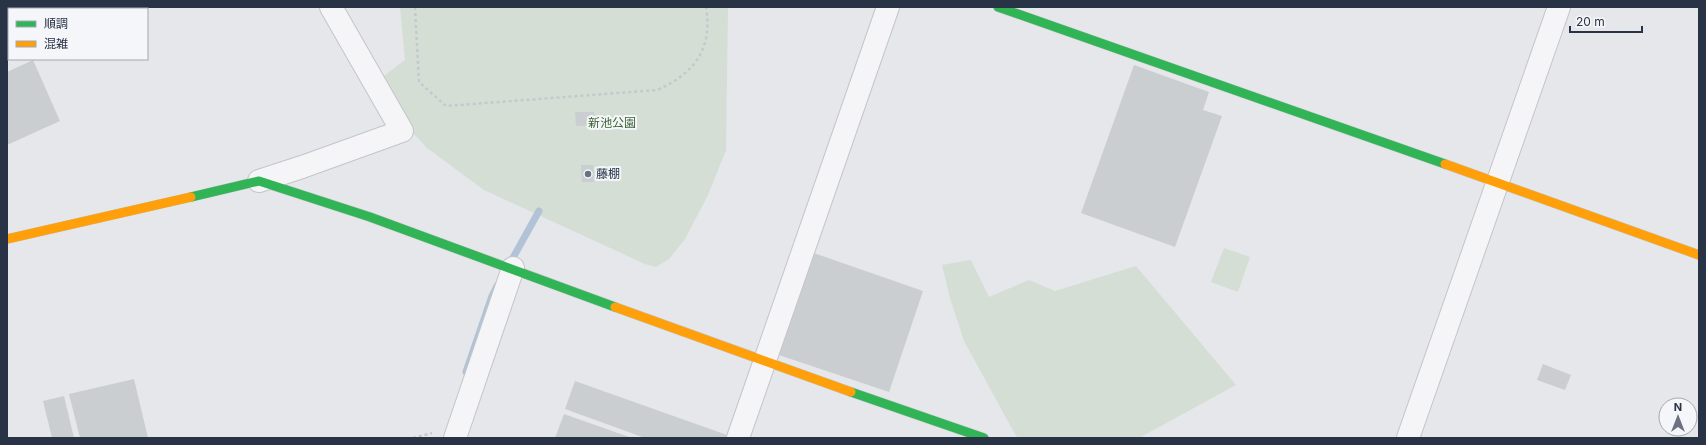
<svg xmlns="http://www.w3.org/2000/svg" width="1706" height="445" font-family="Inter,'Noto Sans JP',sans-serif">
<rect width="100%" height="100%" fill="#e5e7ea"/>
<!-- green -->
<g fill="#d5ded5">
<path d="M 400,7 L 728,7 L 726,150 L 708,195 L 685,239 L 669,259 L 656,267 L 645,264 L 484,190 L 427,148 L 412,132 L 381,78 L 405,60 Z"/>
<path d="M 1224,248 L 1250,257 L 1238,292 L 1211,282 Z"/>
<path d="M 971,260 L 989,297 L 1029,280 L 1055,291 L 1136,266 L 1236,385 L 1139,438 L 1023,438 L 1016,436 L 964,341 L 950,298 L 942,265 Z"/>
</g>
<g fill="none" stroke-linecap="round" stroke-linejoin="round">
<!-- stream -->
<g stroke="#b2c3d7" stroke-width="7">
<path d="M 509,265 L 539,211"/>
<path d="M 466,372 L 492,296 L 497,286"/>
</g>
</g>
<!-- building -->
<g fill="#cbced1">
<path d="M 33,60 L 60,121 L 7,145 L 7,72 Z"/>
<path d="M 1134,65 L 1209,92 L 1203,110 L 1222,116 L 1175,247 L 1081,213 Z"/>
<path d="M 575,112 L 594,112 L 595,125 L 576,126 Z"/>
<path d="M 581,165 L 593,165 L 594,182 L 582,182 Z"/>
<path d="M 808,251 L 923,291 L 889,392 L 773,353 Z"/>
<path d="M 1543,364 L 1571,375 L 1565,390 L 1537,380 Z"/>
<path d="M 134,379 L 148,438 L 80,438 L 69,394 Z"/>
<path d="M 575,381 L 727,435 L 725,438 L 645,438 L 565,409 Z"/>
<path d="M 64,396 L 74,438 L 52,438 L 43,401 Z"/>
<path d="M 564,414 L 632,438 L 555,438 Z"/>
</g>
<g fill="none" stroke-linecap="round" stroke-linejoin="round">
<defs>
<g id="street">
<path d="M 259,181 L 302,167 L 402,131 L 331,7"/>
<path d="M 455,438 L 513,268"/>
<path d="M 738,438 L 888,7"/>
<path d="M 1408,438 L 1559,7"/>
</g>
<g id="fast">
<path d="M 998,7 L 1445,164"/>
<path d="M 191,197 L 259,181 L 370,217 L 615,307"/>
<path d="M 851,392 L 984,438"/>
</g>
<g id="slow">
<path d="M 1445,164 L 1699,255"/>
<path d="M 7,239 L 191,197"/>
<path d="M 615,307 L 851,392"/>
</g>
</defs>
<!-- street casing -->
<use href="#street" stroke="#c3c5c8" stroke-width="24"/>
<!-- fast casing -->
<use href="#fast" stroke="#c3c5c8" stroke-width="10"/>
<!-- slow casing -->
<use href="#slow" stroke="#c3c5c8" stroke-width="10"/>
<!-- path -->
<g stroke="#c6c8cd" stroke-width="2.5" stroke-dasharray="3 3" stroke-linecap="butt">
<path d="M 415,7 L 419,82 L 446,106 L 657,90 C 694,74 713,49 706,7"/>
<path d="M 413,438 L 432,433"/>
</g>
<!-- street -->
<use href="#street" stroke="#f5f5f7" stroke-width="22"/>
<!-- fast -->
<use href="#fast" stroke="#30b455" stroke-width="9"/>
<!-- slow -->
<use href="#slow" stroke="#ff9f0a" stroke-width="9"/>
</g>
<!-- markers -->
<circle fill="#6b727f" stroke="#f4f6f9" stroke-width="1.5" cx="588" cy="174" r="4"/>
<g text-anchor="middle" stroke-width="4" stroke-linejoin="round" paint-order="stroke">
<!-- park labels -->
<g font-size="12" fill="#3d6335" stroke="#f4f6f9">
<text x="612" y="127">新池公園</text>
</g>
<!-- poi labels -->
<g font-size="12" fill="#293346" stroke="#f4f6f9" text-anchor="start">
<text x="596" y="178">藤棚</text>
</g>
</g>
<!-- border -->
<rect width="1706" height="445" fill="none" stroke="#293346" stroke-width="16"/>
<!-- legend -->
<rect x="8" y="8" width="140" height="52" fill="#f4f6f9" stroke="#a3a8b1"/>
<rect x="16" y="21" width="20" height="6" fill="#30b455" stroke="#a3a8b1"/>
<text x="44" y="28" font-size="12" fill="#293346">順調</text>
<rect x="16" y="41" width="20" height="6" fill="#ff9f0a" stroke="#a3a8b1"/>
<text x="44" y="48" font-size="12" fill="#293346">混雑</text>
<!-- north arrow -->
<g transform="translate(1678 417)"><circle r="19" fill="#f4f6f9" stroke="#a3a8b1"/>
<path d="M0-3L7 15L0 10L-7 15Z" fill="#6b727f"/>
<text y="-6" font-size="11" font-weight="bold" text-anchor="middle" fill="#293346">N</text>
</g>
<!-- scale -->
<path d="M1570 26v6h72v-6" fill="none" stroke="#293346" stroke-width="2"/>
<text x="1576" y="26" font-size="12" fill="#293346" stroke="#f4f6f9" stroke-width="3" paint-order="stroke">20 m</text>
</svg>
